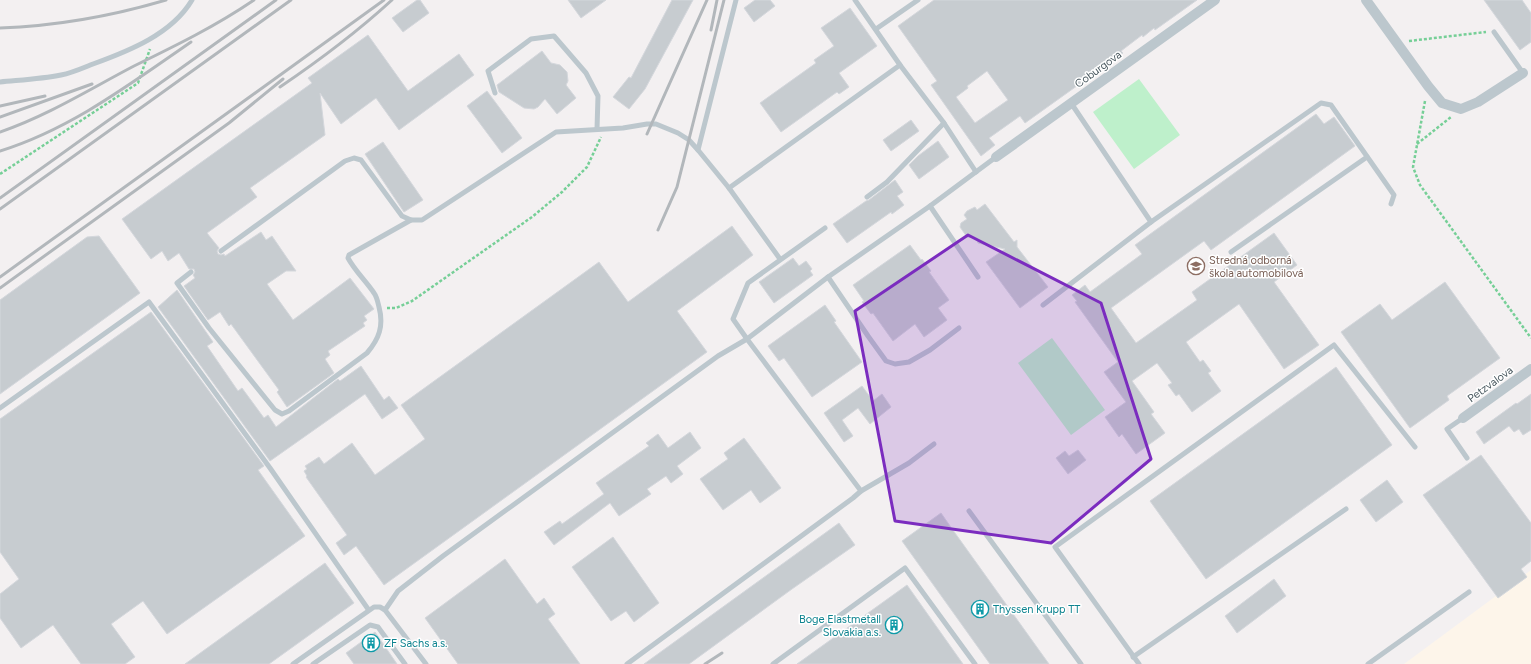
<svg xmlns="http://www.w3.org/2000/svg" width="1531" height="664" font-family="Figtree,sans-serif">
<rect width="100%" height="100%" fill="#f3f0f1"/>
<!-- commercial -->
<path fill="#fdf5ea" d="M 1531,570 L 1531,664 L 1404,664 Z"/>
<!-- green -->
<g fill="#bef0cb">
<path d="M 1139,79 L 1180,135 L 1134,169 L 1093,112 Z"/>
<path d="M 1052,338 L 1105,410 L 1071,435 L 1018,363 Z"/>
</g>
<!-- building -->
<g fill="#c7ccd0" stroke="#d4d7dc" fill-rule="evenodd">
<path d="M 417,0 L 420,0 L 429,13 L 403,32 L 392,18 Z"/>
<path d="M 568,0 L 606,0 L 581,18 Z"/>
<path d="M 672,0 L 693,0 L 645,89 L 629,109 L 613,97 L 629,77 L 631,78 Z"/>
<path d="M 755,0 L 770,0 L 775,6 L 754,22 L 744,8 Z"/>
<path d="M 934,0 L 1197,0 L 1155,30 L 1154,28 L 1143,37 L 1142,35 L 1121,51 L 1123,53 L 1025,123 L 1020,116 L 989,138 L 995,145 L 981,156 L 931,85 L 937,81 L 898,26 ZM 987,71 L 1008,100 L 975,123 L 956,97 L 968,88 L 967,86 Z"/>
<path d="M 1484,0 L 1522,0 L 1531,13 L 1531,42 L 1520,50 Z"/>
<path d="M 850,8 L 877,46 L 839,73 L 849,87 L 839,94 L 837,92 L 781,132 L 760,103 L 816,63 L 814,60 L 834,46 L 821,28 Z"/>
<path d="M 368,35 L 408,91 L 459,54 L 474,75 L 399,130 L 376,98 L 341,124 L 320,93 L 325,135 L 250,188 L 257,197 L 207,233 L 219,248 L 217,251 L 218,254 L 221,255 L 224,254 L 225,256 L 261,232 L 266,240 L 272,236 L 296,271 L 286,271 L 267,284 L 293,320 L 350,278 L 374,309 L 364,316 L 367,320 L 363,323 L 365,326 L 328,351 L 330,355 L 325,359 L 334,373 L 287,407 L 277,392 L 279,390 L 231,324 L 229,326 L 220,312 L 208,320 L 184,286 L 195,278 L 193,275 L 195,272 L 194,269 L 189,269 L 179,253 L 168,261 L 162,251 L 151,259 L 122,219 L 312,83 L 308,78 Z"/>
<path d="M 542,51 L 551,63 L 560,65 L 567,72 L 568,81 L 566,85 L 576,98 L 557,114 L 545,99 L 538,107 L 534,109 L 524,108 L 499,92 L 497,85 Z"/>
<path d="M 487,91 L 522,138 L 502,153 L 467,106 Z"/>
<path d="M 1316,114 L 1324,124 L 1334,117 L 1355,146 L 1211,250 L 1204,241 L 1111,308 L 1136,343 L 1197,300 L 1192,292 L 1274,233 L 1297,265 L 1274,282 L 1319,345 L 1284,369 L 1239,304 L 1186,342 L 1200,362 L 1203,360 L 1211,371 L 1208,373 L 1221,391 L 1192,412 L 1179,394 L 1176,396 L 1168,385 L 1172,383 L 1157,363 L 1132,381 L 1154,412 L 1151,414 L 1165,433 L 1136,454 L 1122,434 L 1119,437 L 1105,417 L 1126,402 L 1104,372 L 1118,362 L 1075,302 L 1077,301 L 1072,295 L 1085,285 L 1090,292 L 1142,254 L 1135,245 Z"/>
<path d="M 911,120 L 919,131 L 891,151 L 883,140 Z"/>
<path d="M 938,141 L 949,157 L 919,179 L 909,165 L 918,156 Z"/>
<path d="M 383,142 L 423,200 L 404,212 L 365,154 Z"/>
<path d="M 895,180 L 903,192 L 897,196 L 904,205 L 892,214 L 891,212 L 847,243 L 833,224 L 866,201 L 869,200 Z"/>
<path d="M 985,204 L 1014,242 L 1017,240 L 1017,247 L 1048,287 L 1020,308 L 986,262 L 1005,249 L 978,243 L 976,238 L 967,237 L 960,227 L 961,223 L 967,219 L 964,215 L 967,211 L 975,207 L 977,210 Z"/>
<path d="M 732,226 L 753,255 L 677,311 L 707,352 L 384,585 L 356,546 L 344,555 L 336,543 L 347,535 L 306,477 L 307,476 L 304,471 L 307,469 L 305,466 L 319,457 L 324,464 L 352,443 L 375,475 L 425,439 L 401,405 L 599,262 L 628,302 Z"/>
<path d="M 99,236 L 140,293 L 0,394 L 0,300 L 87,237 Z"/>
<path d="M 910,245 L 921,260 L 922,259 L 931,271 L 929,272 L 949,300 L 938,308 L 947,320 L 924,337 L 915,324 L 893,341 L 873,313 L 871,314 L 862,302 L 864,301 L 853,285 Z"/>
<path d="M 793,258 L 799,266 L 806,261 L 812,269 L 810,271 L 813,275 L 774,303 L 759,282 Z"/>
<path d="M 1445,282 L 1500,358 L 1447,396 L 1449,400 L 1410,428 L 1341,332 L 1380,304 L 1392,320 Z"/>
<path d="M 177,290 L 213,342 L 207,346 L 238,391 L 242,388 L 264,418 L 268,415 L 276,427 L 338,379 L 340,381 L 361,366 L 384,400 L 389,396 L 398,408 L 382,419 L 365,394 L 270,461 L 158,307 Z"/>
<path d="M 825,305 L 836,321 L 834,322 L 862,362 L 812,397 L 784,358 L 779,361 L 768,346 Z"/>
<path d="M 151,312 L 264,466 L 258,470 L 305,536 L 167,634 L 143,601 L 111,624 L 135,657 L 125,664 L 81,664 L 53,625 L 21,648 L 0,618 L 0,594 L 19,579 L 0,552 L 0,419 Z"/>
<path d="M 1336,367 L 1392,445 L 1206,579 L 1150,501 Z"/>
<path d="M 862,386 L 873,401 L 882,394 L 891,407 L 870,424 L 858,408 L 842,420 L 853,436 L 844,442 L 824,413 Z"/>
<path d="M 1531,394 L 1531,430 L 1523,435 L 1519,429 L 1514,432 L 1509,426 L 1484,444 L 1476,432 L 1516,403 L 1517,404 Z"/>
<path d="M 690,432 L 701,448 L 677,466 L 683,474 L 671,483 L 666,476 L 647,489 L 651,494 L 619,516 L 610,503 L 554,545 L 544,532 L 560,521 L 562,524 L 604,494 L 596,483 L 649,446 L 646,443 L 658,434 L 668,448 Z"/>
<path d="M 744,438 L 781,488 L 760,503 L 751,490 L 723,510 L 700,479 L 728,459 L 724,453 Z"/>
<path d="M 1078,450 L 1086,460 L 1068,474 L 1056,458 L 1065,451 L 1069,456 Z"/>
<path d="M 1481,455 L 1531,523 L 1531,561 L 1521,569 L 1527,577 L 1498,598 L 1423,495 Z"/>
<path d="M 1387,480 L 1403,502 L 1376,522 L 1360,500 Z"/>
<path d="M 941,513 L 950,526 L 1049,664 L 990,664 L 902,541 Z"/>
<path d="M 839,523 L 855,545 L 792,589 L 689,664 L 644,664 Z"/>
<path d="M 613,537 L 659,603 L 634,622 L 626,611 L 611,621 L 572,567 Z"/>
<path d="M 505,559 L 537,604 L 544,598 L 555,614 L 548,619 L 580,664 L 458,664 L 425,618 Z"/>
<path d="M 325,563 L 354,603 L 269,664 L 185,664 Z"/>
<path d="M 1274,579 L 1286,596 L 1237,633 L 1225,616 Z"/>
<path d="M 907,585 L 963,664 L 797,664 Z"/>
<path d="M 375,632 L 397,664 L 354,664 L 346,653 Z"/>
</g>
<g fill="none" stroke-linecap="round" stroke-linejoin="round">
<!-- path -->
<g stroke="#76cf97" stroke-width="2.5" stroke-dasharray="3 2" stroke-linecap="butt">
<path d="M 1409,41 L 1486,32"/>
<path d="M 1425,101 L 1413,167 L 1420,185 L 1531,338"/>
<path d="M 1417,144 L 1451,117"/>
<path d="M 0,174 L 138,83 L 150,49"/>
<path d="M 387,308 L 396,308 L 412,301 L 532,217 L 562,192 L 587,167 L 601,137"/>
</g>
<!-- service -->
<g stroke="#bcc7cd" stroke-width="5">
<path d="M 855,0 L 900,65 L 944,123 L 976,172"/>
<path d="M 876,29 L 918,0"/>
<path d="M 1494,32 L 1523,73"/>
<path d="M 0,82 C 20,80 41,79 61,75 C 72,73 83,68 93,64 C 129,51 172,34 192,0"/>
<path d="M 495,93 L 488,71 L 531,39 L 554,36 L 586,73 L 598,96 L 597,129"/>
<path d="M 698,150 L 729,188 L 780,259"/>
<path d="M 729,188 L 900,65"/>
<path d="M 867,197 L 887,182 L 944,123"/>
<path d="M 930,206 L 978,277"/>
<path d="M 1151,222 L 1321,103 L 1331,105 L 1394,195 L 1391,204"/>
<path d="M 221,251 L 345,161 L 354,158 L 361,160 L 402,216 L 411,220 L 422,220 L 556,132 L 623,128 L 647,124 L 656,124 L 678,133 L 689,140 L 698,150 L 736,0"/>
<path d="M 1231,252 L 1367,157"/>
<path d="M 191,272 L 177,283 L 209,328 L 275,410 L 282,414 L 289,411 L 367,353 C 379,339 384,326 379,307 C 378,303 377,297 374,293 C 366,281 355,271 348,258 L 349,255 L 411,220"/>
<path d="M 828,277 L 868,336 L 886,361 L 895,364 L 909,362 L 930,350 L 959,328"/>
<path d="M 1043,305 L 1151,222 L 1071,103"/>
<path d="M 0,408 L 149,302 L 270,468 L 368,609"/>
<path d="M 1463,418 L 1447,429 L 1467,458"/>
<path d="M 861,491 L 909,463 L 934,444"/>
<path d="M 969,511 L 1081,664"/>
<path d="M 385,610 L 398,591 L 443,556 L 718,356 L 747,339 L 733,319 L 748,283 L 825,228"/>
<path d="M 1133,657 L 1346,509"/>
<path d="M 293,664 L 374,607 L 380,607 L 385,610 L 426,664"/>
<path d="M 313,664 L 370,625 L 378,627 L 405,664"/>
<path d="M 627,664 L 853,498 L 861,491 L 747,339 L 828,277 L 930,206 L 996,157"/>
<path d="M 773,664 L 905,568 L 975,664"/>
<path d="M 1139,664 L 1055,547 L 1334,345 L 1415,447"/>
<path d="M 1368,664 L 1469,592"/>
</g>
<!-- minor -->
<g stroke="#bcc7cd" stroke-width="10">
<path d="M 1366,0 L 1428,86 L 1442,103 L 1461,109 L 1478,102 L 1523,73"/>
<path d="M 996,157 L 1215,0"/>
<path d="M 1463,418 L 1531,369"/>
</g>
<!-- rail -->
<g stroke="#b2b7bb" stroke-width="3">
<path d="M 0,28 C 56,26 112,16 166,0"/>
<path d="M 711,30 L 717,0"/>
<path d="M 280,87 C 320,60 356,33 392,0"/>
<path d="M 0,106 L 45,96"/>
<path d="M 0,117 L 92,84"/>
<path d="M 0,132 C 47,116 90,89 134,66 C 175,46 216,26 254,0"/>
<path d="M 647,134 L 707,0"/>
<path d="M 0,151 C 71,129 130,84 191,42"/>
<path d="M 0,198 L 276,0"/>
<path d="M 0,209 L 291,0"/>
<path d="M 658,230 L 677,187 L 724,0"/>
<path d="M 0,277 L 384,0"/>
<path d="M 0,288 L 229,123 L 283,79"/>
<path d="M 705,664 L 722,653"/>
</g>
</g>
<!-- marked area -->
<path fill="#7b2cbf" fill-opacity="0.2" stroke="#7b2cbf" stroke-width="3" stroke-linejoin="round" d="M 968,235 L 1101,303 L 1151,459 L 1051,543 L 895,521 L 855,311 Z"/>
<!-- icons -->
<defs>
<symbol id="school-ring" viewBox="-11 -11 22 22"><circle r="9.5" fill="#fff" stroke="#8d6e63" stroke-width="1.5"/><path d="M0-5L7-2L0 1L-7-2ZM-4 1L0 2.5L4 1V4Q0 6-4 4Z" fill="#8d6e63"/></symbol>
<symbol id="building-ring" viewBox="-11 -11 22 22"><circle r="9.5" fill="#fff" stroke="#0f9aa8" stroke-width="1.5"/><path d="M-4-6H4V6H1V3H-1V6H-4ZM-2.5-4.3h1.7v1.8h-1.7ZM.8-4.3h1.7v1.8H.8ZM-2.5-1h1.7V.8h-1.7ZM.8-1h1.7V.8H.8Z" fill="#0f9aa8"/></symbol>
</defs>
<g fill-rule="evenodd">
<use href="#school-ring" x="1186" y="256" width="20" height="20"/>
<use href="#building-ring" x="970" y="599" width="20" height="20"/>
<use href="#building-ring" x="884" y="615" width="20" height="20"/>
<use href="#building-ring" x="361" y="633" width="20" height="20"/>
</g>
<g text-anchor="middle" stroke-width="3" stroke-linejoin="round" paint-order="stroke">
<!-- street labels -->
<g font-size="11" fill="#48575e" stroke="#fff">
<text transform="translate(1098 69) rotate(-36)" y="4">Coburgova</text>
<text transform="translate(1490 384) rotate(-36)" y="4">Petzvalova</text>
</g>
<!-- education labels -->
<g font-size="11" fill="#785e54" stroke="#fff" text-anchor="start">
<text x="1209" y="264">Stredná odborná<tspan x="1209" dy="13">škola automobilová</tspan></text>
</g>
<!-- culture labels -->
<g font-size="11" fill="#0d838f" stroke="#fff" text-anchor="start">
<text x="993" y="613">Thyssen Krupp TT</text>
<text x="881" y="623" text-anchor="end">Boge Elastmetall<tspan x="881" dy="13">Slovakia a.s.</tspan></text>
<text x="384" y="647">ZF Sachs a.s.</text>
</g>
</g>
</svg>
